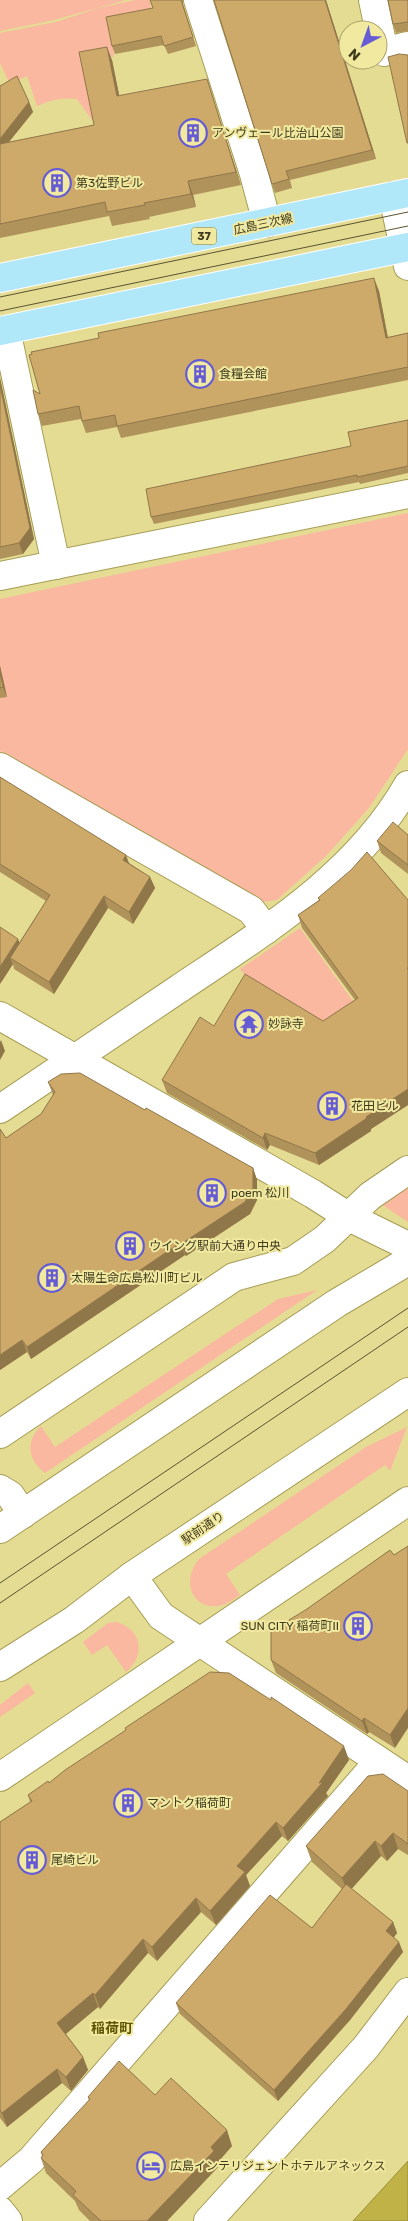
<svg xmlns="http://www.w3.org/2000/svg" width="408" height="2221" font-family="Rubik,'Noto Sans JP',sans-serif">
<rect width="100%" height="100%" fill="#e5dc94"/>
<!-- green -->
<g fill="#f9b89f">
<path d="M 0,0 L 126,0 L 54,20 L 0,31 Z"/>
<path d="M 135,0 L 149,0 L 163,45 L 109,24 L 114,54 L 113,57 L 82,63 L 94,119 L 92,120 L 77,99 C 61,97 51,100 37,106 L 27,76 L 10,84 L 0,63 L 0,33 L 56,22 L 98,8 Z"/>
<path d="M 408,513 L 408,749 L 369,808 L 327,855 L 277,900 L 263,902 L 0,751 L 0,599 Z"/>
<path d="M 300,928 L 358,1008 L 315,1039 L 285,998 L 276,1004 L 261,997 L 240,969 Z"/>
<path d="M 408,1183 L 408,1222 L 381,1204 Z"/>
<path d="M 317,1290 L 45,1473 C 28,1460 25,1442 41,1426 L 55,1447 L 278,1299 Z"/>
<path d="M 407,1427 L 390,1471 L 385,1465 L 226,1574 L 240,1595 C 233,1600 226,1605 218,1606 C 190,1609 182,1579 199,1559 L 366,1447 Z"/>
<path d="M 117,1622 C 142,1630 146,1655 126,1672 L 107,1645 L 92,1655 L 83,1642 L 108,1623 Z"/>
<path d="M 28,1683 L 35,1693 L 0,1717 L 0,1705 Z"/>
</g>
<!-- water -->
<path fill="#c0b246" stroke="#998e3a" d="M 408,2161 L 408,2221 L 353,2221 Z"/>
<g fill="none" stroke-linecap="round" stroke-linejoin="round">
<defs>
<g id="minor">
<path d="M 198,0 L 254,174 L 267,223"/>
<path d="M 373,0 L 384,52 L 407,46 L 408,49"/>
<path d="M 393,196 L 408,266"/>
<path d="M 6,330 L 56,565"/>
<path d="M 0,576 L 408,494"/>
<path d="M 0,767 L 251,910 L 266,930"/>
<path d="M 0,1016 L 313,1194 L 349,1217 L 408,1246"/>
<path d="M 0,1109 C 60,1068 120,1028 180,988 C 265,931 356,876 408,785"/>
<path d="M 0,1434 L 234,1277 L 293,1261 L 325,1239 L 370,1196 L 408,1170"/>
<path d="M 0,1489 L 10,1495 L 23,1514"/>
<path d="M 132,1576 L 161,1616 L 408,1780"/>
<path d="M 0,1777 L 408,1501"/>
<path d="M 0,2186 L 31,2160 L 379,1761"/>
</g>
<g id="tertiary">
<path d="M 0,1529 L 337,1303 L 408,1261"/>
<path d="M 0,1667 L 74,1620 L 132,1576 L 408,1392"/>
<path d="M 208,2221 L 366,2047 L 408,1992"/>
</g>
<path id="secondary" d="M 0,2211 L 8,2221"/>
<g id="primary">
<path d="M 0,278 L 408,193"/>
<path d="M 0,331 L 408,247"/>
</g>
</defs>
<!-- minor casing -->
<use href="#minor" stroke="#a69d56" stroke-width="30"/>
<!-- tertiary casing -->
<use href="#tertiary" stroke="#a69d56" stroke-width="30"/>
<!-- secondary casing -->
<use href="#secondary" stroke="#a69d56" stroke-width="30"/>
<!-- primary casing -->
<use href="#primary" stroke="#fff" stroke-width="30"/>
<!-- minor -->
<use href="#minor" stroke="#fff" stroke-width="28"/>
<!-- tertiary -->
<use href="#tertiary" stroke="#fff" stroke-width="28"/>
<!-- secondary -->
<use href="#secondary" stroke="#fff" stroke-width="28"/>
<!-- primary -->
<use href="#primary" stroke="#b0e7f9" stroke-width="28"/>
<!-- tram -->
<g stroke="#595430" stroke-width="1">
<path d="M 0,297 L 408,212"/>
<path d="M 0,311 L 408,226"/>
<path d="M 0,1583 L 408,1308"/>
<path d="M 0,1603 L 408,1327"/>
</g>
</g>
<!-- wall -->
<g fill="#b0925b">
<path d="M 150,0 L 183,0 L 183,4 L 196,46 L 168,54 L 164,45 L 115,54 L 112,46 L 153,8 Z"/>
<path d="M 326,0 L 376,159 L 290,180 L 292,188 L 275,193 L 272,184 Z"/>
<path d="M 408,0 L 408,31 L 396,33 L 393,24 Z"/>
<path d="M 112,60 L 119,95 L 211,93 L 241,185 L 193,195 L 196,207 L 149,217 L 150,219 L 112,226 L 109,216 L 0,238 L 0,86 L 29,102 L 33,112 L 9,142 L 94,125 Z"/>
<path d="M 379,291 L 388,337 L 408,333 L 408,380 L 121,438 L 117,427 L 86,433 L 81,419 L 42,426 L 38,414 L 40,394 Z"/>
<path d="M 0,378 L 34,539 L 23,554 L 0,559 Z"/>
<path d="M 408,420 L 408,473 L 360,484 L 359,482 L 154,524 L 151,517 L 351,446 Z"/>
<path d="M 0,666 L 7,697 L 0,698 Z"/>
<path d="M 0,777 L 150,877 L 155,888 L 133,924 L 108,908 L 54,994 L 14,969 L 13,964 L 0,984 L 18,939 L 19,943 L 46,901 L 0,872 Z"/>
<path d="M 408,835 L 408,874 L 381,853 L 377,841 Z"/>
<path d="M 318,898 L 408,900 L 408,1105 L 371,1129 L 371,1131 L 319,1165 L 270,1145 L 267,1150 L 167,1093 L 162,1080 L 214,1026 L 323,1021 L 355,1000 L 302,928 L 298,915 L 319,900 Z"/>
<path d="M 48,1082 L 145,1110 L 253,1168 L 257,1180 L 257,1200 L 250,1214 L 186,1256 L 185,1255 L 31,1359 L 27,1352 L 0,1370 L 0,1129 L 6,1138 L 41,1114 L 53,1095 Z"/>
<path d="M 390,1550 L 395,1748 L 369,1732 L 367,1734 L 276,1673 L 271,1660 L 307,1609 Z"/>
<path d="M 349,1760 L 326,1793 L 328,1796 L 288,1841 L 282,1836 L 246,1875 L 250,1886 L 216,1925 L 201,1912 L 157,1961 L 148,1953 L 100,2009 L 98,2007 L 66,2034 L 83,2057 L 88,2070 L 71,2091 L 62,2083 L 7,2127 L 0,2118 L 0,1822 L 30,1802 L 28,1795 L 49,1783 Z"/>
<path d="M 408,1791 L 408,1855 L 398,1849 L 387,1861 L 381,1856 L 351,1889 L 393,1922 L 397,1933 L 394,1937 L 403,1952 L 350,2020 L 278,2101 L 180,2014 L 176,2003 L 312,1928 L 342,1889 L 312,1862 L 306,1846 Z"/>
<path d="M 155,2095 L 232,2146 L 218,2162 L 219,2166 L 167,2221 L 90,2221 L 79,2210 L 75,2201 L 46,2173 L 41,2158 L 42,2156 L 41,2152 L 89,2101 L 88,2097 Z"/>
</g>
<!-- shaded-wall -->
<g fill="#90774a">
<path d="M 325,0 L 326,0 L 376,159 L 372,150 Z"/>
<path d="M 107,47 L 112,60 L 122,109 L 117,96 Z"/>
<path d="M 207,79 L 211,93 L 241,185 L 236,172 Z"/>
<path d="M 29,102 L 33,112 L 0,153 L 0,139 Z"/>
<path d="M 188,181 L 193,195 L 196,207 L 191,194 Z"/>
<path d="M 374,278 L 379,291 L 390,350 L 386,338 Z"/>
<path d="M 0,378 L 34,539 L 23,554 L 19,543 L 0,385 Z"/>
<path d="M 0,666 L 7,697 L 3,687 L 0,672 Z"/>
<path d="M 126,855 L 130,866 L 123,860 Z"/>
<path d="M 150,877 L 155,888 L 133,924 L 129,912 Z"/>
<path d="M 104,896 L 108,908 L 54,994 L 49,982 Z"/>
<path d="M 18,939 L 22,949 L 10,958 L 13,964 L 0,984 L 0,967 Z"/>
<path d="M 1,1040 L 5,1051 L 0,1060 L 0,1042 Z"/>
<path d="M 408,1089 L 408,1105 L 371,1129 L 371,1131 L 319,1165 L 315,1153 L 366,1117 Z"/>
<path d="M 265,1133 L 270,1145 L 267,1150 L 263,1138 Z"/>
<path d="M 253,1168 L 257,1180 L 257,1200 L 250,1214 L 186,1256 L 181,1244 Z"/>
<path d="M 180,1243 L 185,1255 L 31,1359 L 27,1347 Z"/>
<path d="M 22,1340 L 27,1352 L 0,1370 L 0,1355 Z"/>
<path d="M 408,1708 L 408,1728 L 395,1748 L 390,1735 Z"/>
<path d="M 364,1718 L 369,1732 L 367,1734 L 362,1721 Z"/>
<path d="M 344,1746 L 349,1760 L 326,1793 L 328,1796 L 288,1841 L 283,1828 L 319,1783 Z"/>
<path d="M 276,1822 L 282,1836 L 246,1875 L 250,1886 L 216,1925 L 210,1911 L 237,1866 Z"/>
<path d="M 393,1833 L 398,1849 L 387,1861 L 381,1846 Z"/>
<path d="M 375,1841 L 381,1856 L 348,1893 L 342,1878 Z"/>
<path d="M 196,1898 L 201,1912 L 157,1961 L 152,1947 Z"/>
<path d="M 393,1922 L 397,1933 L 390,1942 L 386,1931 Z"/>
<path d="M 143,1939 L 148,1953 L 100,2009 L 95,1995 Z"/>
<path d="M 399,1942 L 403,1952 L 350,2020 L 278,2101 L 274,2090 Z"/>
<path d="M 93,1993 L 98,2007 L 62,2037 L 57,2023 Z"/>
<path d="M 83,2057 L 88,2070 L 71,2091 L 66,2077 Z"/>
<path d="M 57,2069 L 62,2083 L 7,2127 L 2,2113 Z"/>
<path d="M 227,2130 L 232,2146 L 218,2162 L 219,2166 L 167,2221 L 147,2221 L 211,2147 Z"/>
</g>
<!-- building -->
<g fill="#cdaa6a" stroke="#90774a">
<path d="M 150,0 L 181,0 L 193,37 L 164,46 L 161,36 L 112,46 L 106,17 L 153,8 Z"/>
<path d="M 214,0 L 325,0 L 372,150 L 286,171 L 289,179 L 272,184 Z"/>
<path d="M 388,0 L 408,0 L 408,22 L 393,24 Z"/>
<path d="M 107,47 L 117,96 L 207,79 L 236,172 L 188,181 L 191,194 L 144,203 L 145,205 L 107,212 L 105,202 L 0,224 L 0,144 L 94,125 L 79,52 Z"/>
<path d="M 399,54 L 408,55 L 408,143 L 407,143 L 388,57 Z"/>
<path d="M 17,76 L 29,102 L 0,139 L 0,86 Z"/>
<path d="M 374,278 L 386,338 L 408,333 L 408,367 L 117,426 L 115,415 L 82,421 L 79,406 L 38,414 L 33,390 L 40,394 L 29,355 L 32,354 L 31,352 L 99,338 L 98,333 Z"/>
<path d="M 0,385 L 30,528 L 19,543 L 0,547 Z"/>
<path d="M 408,420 L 408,466 L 357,477 L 357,475 L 151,517 L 146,489 L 351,446 L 348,432 Z"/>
<path d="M 0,672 L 3,687 L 0,688 Z"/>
<path d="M 0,777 L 126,855 L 123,860 L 150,877 L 129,912 L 104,896 L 49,982 L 10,958 L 50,895 L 0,864 Z"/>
<path d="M 393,822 L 408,835 L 408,865 L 377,841 Z"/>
<path d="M 367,852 L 408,900 L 408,968 L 407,968 L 408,969 L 408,1089 L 366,1117 L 367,1118 L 315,1153 L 265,1133 L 263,1138 L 162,1080 L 200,1017 L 214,1026 L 245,974 L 323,1021 L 358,998 L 298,915 L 320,900 L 318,898 L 351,870 Z"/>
<path d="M 0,927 L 18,939 L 0,967 Z"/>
<path d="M 80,1073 L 145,1110 L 146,1108 L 253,1168 L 253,1188 L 245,1202 L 181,1244 L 180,1243 L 27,1347 L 22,1340 L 0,1355 L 0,1129 L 6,1138 L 41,1114 L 55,1092 L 48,1082 L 61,1074 Z"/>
<path d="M 408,1546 L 408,1708 L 390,1735 L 364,1718 L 362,1721 L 271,1660 L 271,1631 L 307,1609 L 390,1550 L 394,1555 Z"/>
<path d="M 210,1672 L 229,1673 L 271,1700 L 271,1697 L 344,1746 L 319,1783 L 323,1782 L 283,1828 L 276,1822 L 237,1866 L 245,1872 L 210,1911 L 196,1898 L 152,1947 L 143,1939 L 95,1995 L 93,1993 L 57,2023 L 83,2057 L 66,2077 L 57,2069 L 2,2113 L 0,2110 L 0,1822 L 32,1801 L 28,1795 L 48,1781 L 49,1783 L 65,1770 L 126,1730 L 125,1728 Z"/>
<path d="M 383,1774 L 408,1791 L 408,1844 L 393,1833 L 381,1846 L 375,1841 L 342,1878 L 306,1846 L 368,1776 Z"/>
<path d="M 346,1884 L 393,1922 L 386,1931 L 399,1942 L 346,2009 L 274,2090 L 176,2003 L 270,1895 L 312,1928 Z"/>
<path d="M 119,2061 L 155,2095 L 171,2078 L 227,2130 L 211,2147 L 214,2151 L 147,2221 L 101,2221 L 73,2195 L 76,2191 L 41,2158 L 43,2155 L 41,2152 L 90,2099 L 88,2097 Z"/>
</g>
<!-- icons -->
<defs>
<symbol id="building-ring" viewBox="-11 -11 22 22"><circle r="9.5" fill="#f2e9a0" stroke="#655cd5" stroke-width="1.5"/><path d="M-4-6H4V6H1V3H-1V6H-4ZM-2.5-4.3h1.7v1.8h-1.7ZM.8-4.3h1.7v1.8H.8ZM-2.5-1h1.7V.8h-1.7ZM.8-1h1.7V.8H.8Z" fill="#655cd5"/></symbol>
<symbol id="temple-ring" viewBox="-11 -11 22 22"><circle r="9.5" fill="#f2e9a0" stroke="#655cd5" stroke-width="1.5"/><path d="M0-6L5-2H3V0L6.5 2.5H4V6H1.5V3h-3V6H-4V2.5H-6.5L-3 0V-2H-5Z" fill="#655cd5"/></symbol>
<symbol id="hotel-ring" viewBox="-11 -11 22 22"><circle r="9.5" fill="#f2e9a0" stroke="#655cd5" stroke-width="1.5"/><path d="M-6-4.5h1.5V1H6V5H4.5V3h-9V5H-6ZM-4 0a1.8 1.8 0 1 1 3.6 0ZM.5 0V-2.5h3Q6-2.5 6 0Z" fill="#655cd5"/></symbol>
</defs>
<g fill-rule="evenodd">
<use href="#building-ring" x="177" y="117" width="32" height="32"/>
<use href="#building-ring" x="41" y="167" width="32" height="32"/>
<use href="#building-ring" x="184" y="358" width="32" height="32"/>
<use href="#temple-ring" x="233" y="1008" width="32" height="32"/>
<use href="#building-ring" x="316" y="1090" width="32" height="32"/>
<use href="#building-ring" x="196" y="1177" width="32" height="32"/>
<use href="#building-ring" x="114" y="1230" width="32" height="32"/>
<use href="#building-ring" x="36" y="1262" width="32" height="32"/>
<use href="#building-ring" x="342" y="1610" width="32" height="32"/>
<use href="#building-ring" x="112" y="1787" width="32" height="32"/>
<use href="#building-ring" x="16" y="1844" width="32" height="32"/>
<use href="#hotel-ring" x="135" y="2150" width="32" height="32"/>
</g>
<g text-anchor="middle" stroke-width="4" stroke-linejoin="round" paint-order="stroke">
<!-- shield labels -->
<rect fill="#f2e9a0" stroke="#756f44" stroke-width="1" x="191.5" y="227.5" width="25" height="17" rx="4"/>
<g font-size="11" font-weight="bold" fill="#3f3b1d">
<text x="204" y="240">37</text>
</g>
<!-- poi labels -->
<g font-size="12" fill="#3f3b1d" stroke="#f2e9a0" text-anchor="start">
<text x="212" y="137">アンヴェール比治山公園</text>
<text x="76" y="187">第3佐野ビル</text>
<text x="219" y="378">食糧会館</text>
<text x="268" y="1028">妙詠寺</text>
<text x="351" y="1110">花田ビル</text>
<text x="231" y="1197">poem 松川</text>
<text x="149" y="1250">ウイング駅前大通り中央</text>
<text x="71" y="1282">太陽生命広島松川町ビル</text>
<text x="339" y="1630" text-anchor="end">SUN CITY 稲荷町II</text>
<text x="147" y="1807">マントク稲荷町</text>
<text x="51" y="1864">尾崎ビル</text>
<text x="170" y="2170">広島インテリジェントホテルアネックス</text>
</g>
<!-- street labels -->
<g font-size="12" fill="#3f3b1d" stroke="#f2e9a0">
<text transform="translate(263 224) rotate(-12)" y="4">広島三次線</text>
<text transform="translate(203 1528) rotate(-34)" y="4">駅前通り</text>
</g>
<!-- neighbourhood labels -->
<g font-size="14" font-weight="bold" fill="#5f5603" stroke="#f2e9a0">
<text x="112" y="2033">稲荷町</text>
</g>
</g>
<!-- north arrow -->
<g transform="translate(363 45) rotate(221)"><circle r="24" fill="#f2e9a0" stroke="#aaa36c"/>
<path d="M0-4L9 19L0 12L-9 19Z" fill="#655cd5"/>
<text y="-8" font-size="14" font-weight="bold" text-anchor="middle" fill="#3f3b1d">N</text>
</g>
</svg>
